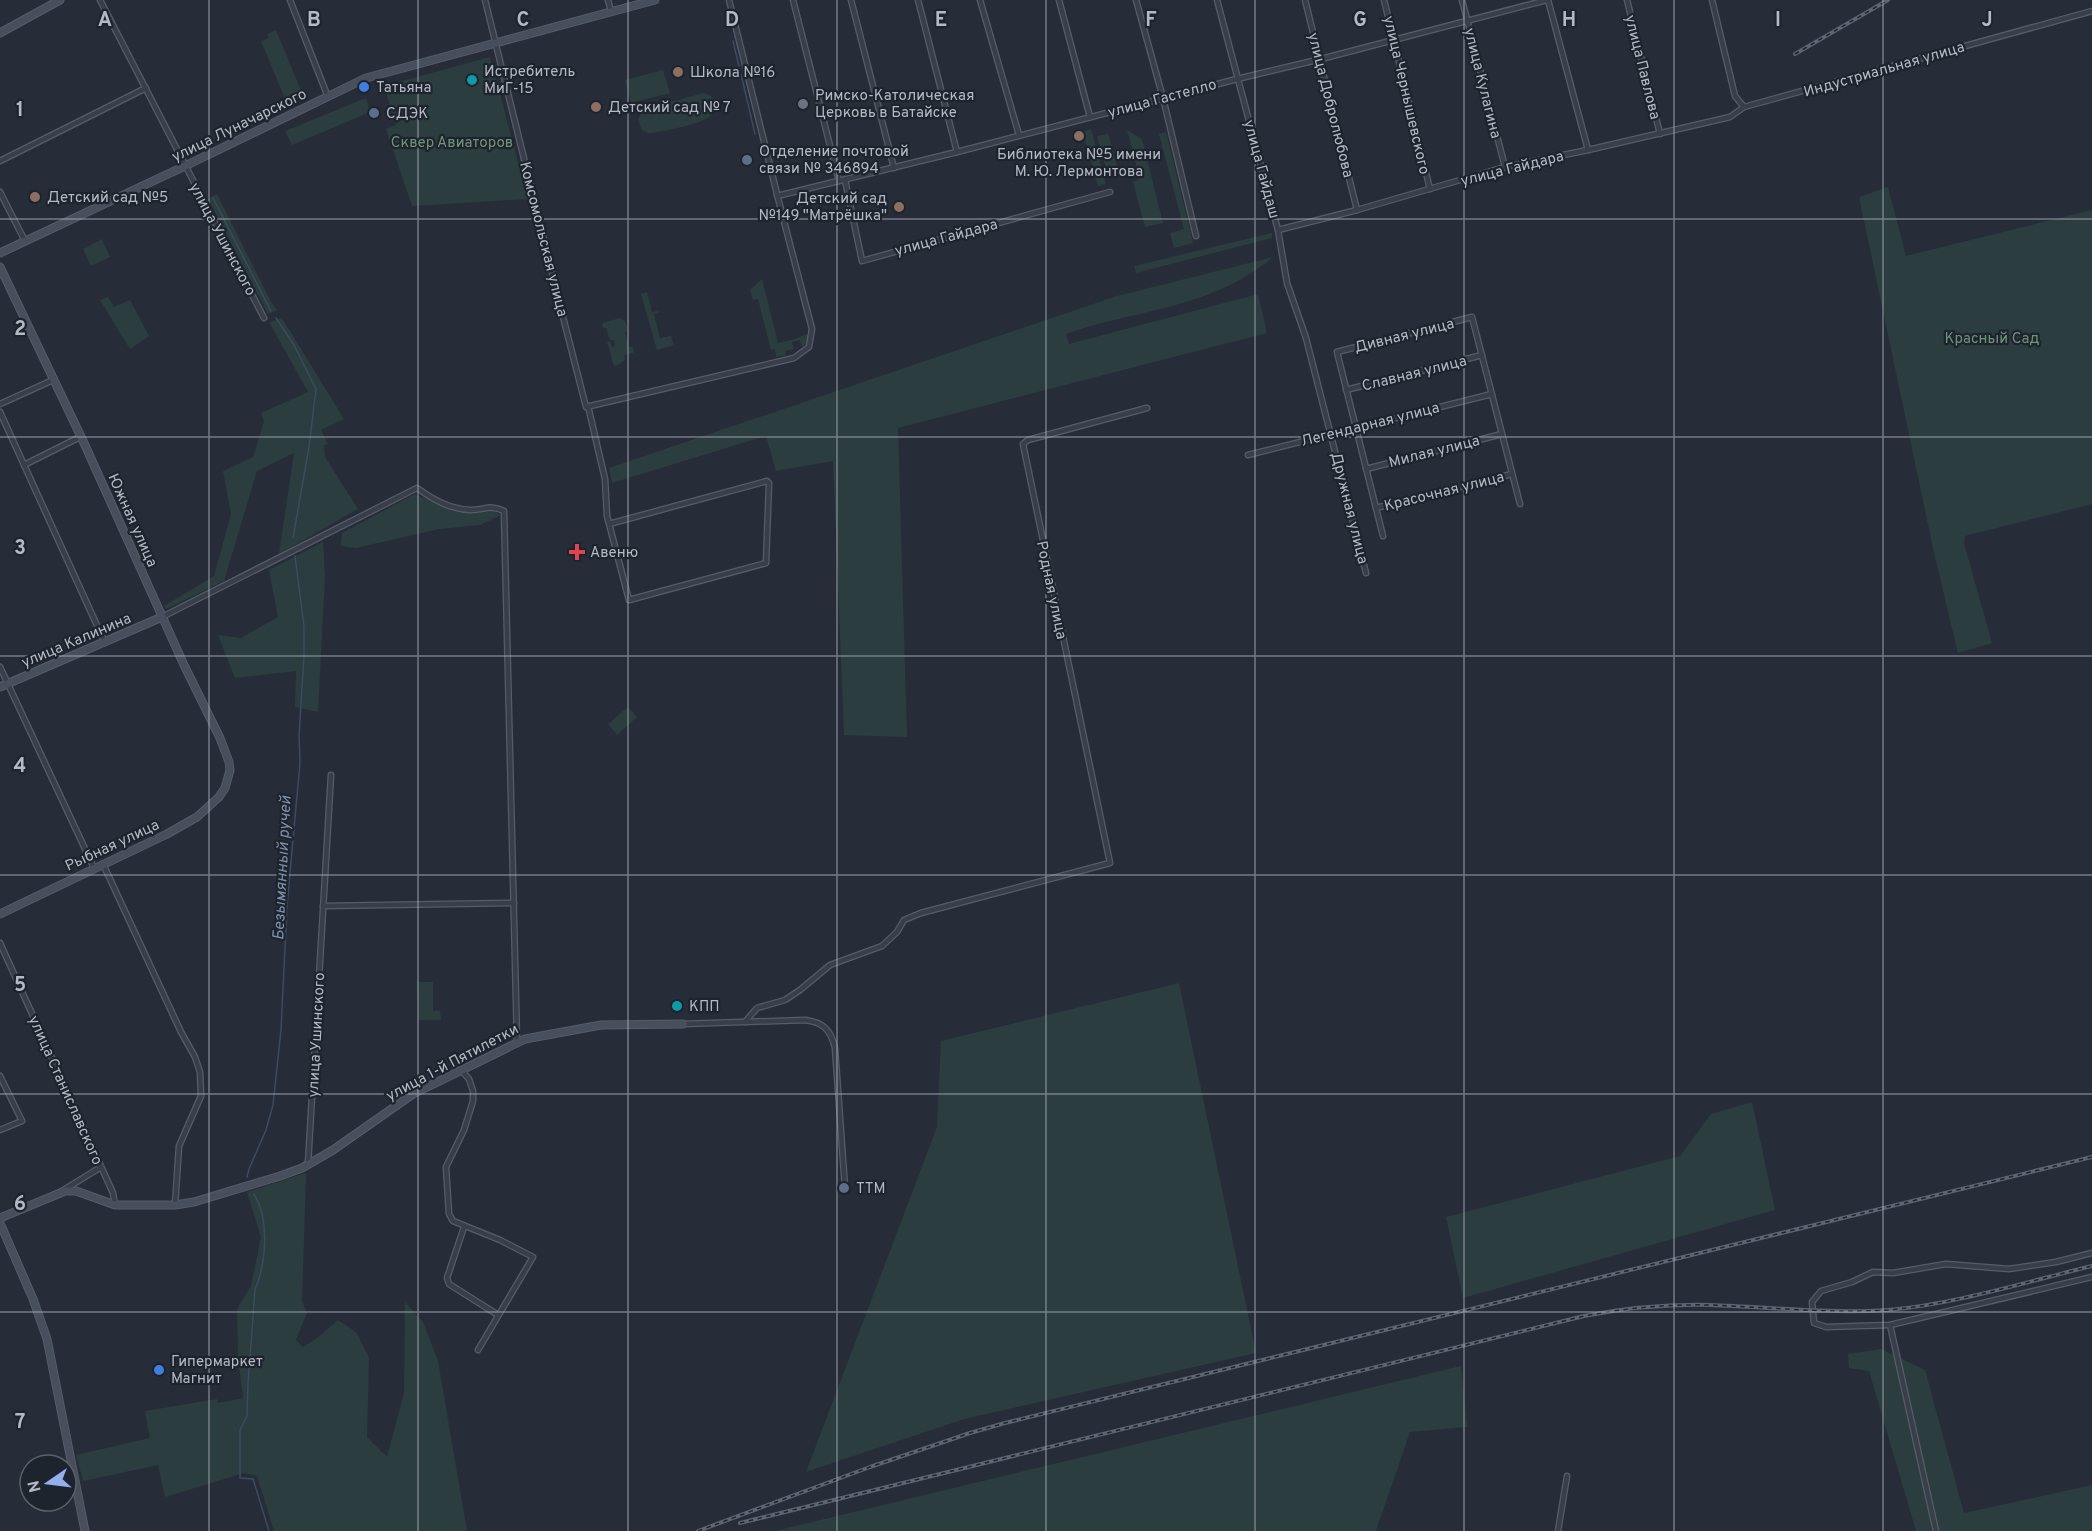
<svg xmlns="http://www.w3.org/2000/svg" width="2092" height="1531" font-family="Overpass,sans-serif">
<rect width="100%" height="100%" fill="#262d39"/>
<!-- green -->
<g fill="#2b3d3e">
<path d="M 276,30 L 302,93 L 297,95 L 299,101 L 288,106 L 261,41 L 269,38 L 267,34 Z"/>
<path d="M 490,57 L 528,199 L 412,206 L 386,129 L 396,125 L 384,86 Z"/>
<path d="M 663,70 L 670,93 L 631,103 L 625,80 Z"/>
<path d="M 703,93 C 710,95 715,98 716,105 C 720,123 666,130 652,133 L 647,133 L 642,130 L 638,120 L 642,110 Z"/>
<path d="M 366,98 L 370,112 L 292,145 L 285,131 Z"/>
<path d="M 1091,129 L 1106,184 L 1098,186 L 1083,132 Z"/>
<path d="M 1127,130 L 1142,139 L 1163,223 L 1145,227 L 1133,182 L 1140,179 Z"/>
<path d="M 1166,132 L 1193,243 L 1174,248 L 1170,233 L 1184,229 L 1159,134 Z"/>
<path d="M 1108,134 L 1118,169 L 1107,172 L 1097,136 Z"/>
<path d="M 1888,187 L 1906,256 L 2092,210 L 2092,504 L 1965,536 L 1964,543 L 1992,643 L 1958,653 L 1933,548 L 1859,197 Z"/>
<path d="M 217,194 L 271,302 L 277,310 L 268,314 L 208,199 Z"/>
<path d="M 1272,233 L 1272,238 L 1136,273 L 1134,266 Z"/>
<path d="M 102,239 L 110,257 L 91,266 L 83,249 Z"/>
<path d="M 1273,257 C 1212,309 1138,309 1066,334 L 1069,344 L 1258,294 L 1267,333 L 898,428 L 907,737 L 844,735 L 833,461 L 776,471 L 766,436 L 612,483 L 609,468 L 1117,296 Z"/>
<path d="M 762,279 L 778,343 L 795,339 L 809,333 C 809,340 807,343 802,347 L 800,340 L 792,342 L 794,349 L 785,351 L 786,355 L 776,357 L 775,349 L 771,350 L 758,299 L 753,300 L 750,290 Z"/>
<path d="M 647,292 L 652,312 L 658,311 L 659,313 L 654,314 L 660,338 L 671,336 L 674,345 L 657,350 L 641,294 Z"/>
<path d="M 108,297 L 114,307 L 130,300 L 149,336 L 130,349 L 100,300 Z"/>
<path d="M 282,318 L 344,419 L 321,430 L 328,444 L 324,446 L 325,457 L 358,509 L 279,554 L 294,453 L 257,471 L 224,581 L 166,609 L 164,606 L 214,576 L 231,514 L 223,471 L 253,457 L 264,422 L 261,413 L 308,392 L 269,322 Z"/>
<path d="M 620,318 L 625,321 L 628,331 L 625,332 L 629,347 L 633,347 L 634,353 L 624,355 L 625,359 L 620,364 L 614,366 L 607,342 L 610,341 L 612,347 L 615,346 L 614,340 L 610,340 L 606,328 L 603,328 L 602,325 L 603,323 Z"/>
<path d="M 415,494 L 450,509 L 493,510 L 501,515 L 480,525 L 439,529 L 356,548 L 341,546 L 342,533 Z"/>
<path d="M 323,542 L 325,577 L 318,712 L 295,707 L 296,671 L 235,678 L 218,635 L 241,638 L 278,617 L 269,570 Z"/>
<path d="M 628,707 L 637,717 L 617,735 L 608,724 Z"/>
<path d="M 417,982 L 433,982 L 433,1011 L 440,1011 L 441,1020 L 418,1020 Z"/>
<path d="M 1179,983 L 1256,1353 L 964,1419 L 806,1472 L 937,1127 L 941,1041 Z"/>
<path d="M 1752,1102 L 1775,1210 L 1463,1298 L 1446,1217 L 1680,1156 L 1711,1114 Z"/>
<path d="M 306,1173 L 302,1301 L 307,1313 L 296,1340 L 303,1347 L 317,1338 L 338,1320 L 356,1332 L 369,1358 L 367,1437 L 387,1457 L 404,1393 L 405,1302 L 423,1322 L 438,1361 L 467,1531 L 274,1531 L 257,1476 L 244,1473 L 165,1497 L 158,1465 L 83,1481 L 76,1455 L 150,1438 L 145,1411 L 217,1399 L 218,1403 L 243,1398 L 238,1358 L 237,1309 L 251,1286 L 261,1237 L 247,1192 Z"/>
<path d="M 1881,1349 L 1925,1370 L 1964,1513 L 2092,1485 L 2092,1531 L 1916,1531 L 1869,1371 L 1849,1368 L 1848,1354 Z"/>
<path d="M 1461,1366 L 1467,1427 L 1410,1432 L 1376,1531 L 775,1531 Z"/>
</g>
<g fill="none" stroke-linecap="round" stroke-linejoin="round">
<!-- stream -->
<g stroke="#3d4a60" stroke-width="1.5">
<path d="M 733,41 L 739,66"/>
<path d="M 741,74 L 755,134"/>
<path d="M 213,198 L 271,311"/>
<path d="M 276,318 L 294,345 L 316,389 L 309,447 L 293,538"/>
<path d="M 247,1177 L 249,1169 L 266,1130 L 273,1105 L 281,1030 L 287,906 L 300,763 L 299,736 L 304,656 L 304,626 L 295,556"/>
<path d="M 254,1194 C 270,1220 266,1263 255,1290 L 248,1383 L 247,1416 L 240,1430 L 240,1478 L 253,1479 L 269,1531"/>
</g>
<defs>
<g id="street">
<path d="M 100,0 L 264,318"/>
<path d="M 290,0 L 328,97"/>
<path d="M 485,0 L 561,309 L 586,407 L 794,358 L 809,347 L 812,329 L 779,202 L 729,0"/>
<path d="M 608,0 L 611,11"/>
<path d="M 793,0 L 839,181"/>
<path d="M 851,0 L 894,168"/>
<path d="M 918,0 L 957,152"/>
<path d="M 980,0 L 1019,135"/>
<path d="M 1059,0 L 1090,117"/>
<path d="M 1136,0 L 1163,98 L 1196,236"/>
<path d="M 1217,0 L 1278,230 L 1287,283 L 1306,338 L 1366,573"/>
<path d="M 1305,0 L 1357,210"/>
<path d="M 1384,0 L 1430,189"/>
<path d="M 1462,0 L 1505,167"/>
<path d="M 1548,0 L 1588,150"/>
<path d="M 1627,0 L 1660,134"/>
<path d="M 1712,0 L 1735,96 L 1744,107"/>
<path d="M 0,161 L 146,88"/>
<path d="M 845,180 L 862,261 L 1110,192"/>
<path d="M 0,192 L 25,241"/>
<path d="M 777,196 L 957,152 L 1237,79 L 1321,59 L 1547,0"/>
<path d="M 1278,230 L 1357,210 L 1505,167 L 1588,150 L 1730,117 L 1744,107 L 2092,11"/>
<path d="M 1346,390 L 1482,355"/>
<path d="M 0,404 L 53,380"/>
<path d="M 588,406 L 605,479 L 607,516 L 629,600 L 766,563 L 769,483 L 767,481 L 609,524"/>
<path d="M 0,412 L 105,643"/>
<path d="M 1248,455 L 1492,394"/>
<path d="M 24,465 L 80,437"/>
<path d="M 1366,469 L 1502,434"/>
<path d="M 1376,508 L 1512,474"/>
<path d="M 1383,536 L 1337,352 L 1472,317 L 1520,504"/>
<path d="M 162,617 L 417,488 C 434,500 449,509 471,510 C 485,510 490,504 504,511 L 517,1042"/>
<path d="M 0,667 L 94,868"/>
<path d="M 103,864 L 181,1032 L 195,1057 L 200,1072 L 201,1096 L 179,1146 L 175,1205"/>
<path d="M 323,906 L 514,903"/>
<path d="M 0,943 L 113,1193 L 115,1205"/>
<path d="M 745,1022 L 757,1008 L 785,1000 L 800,990 L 830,965 L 882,946 L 897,932 L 904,920 L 921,913 L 1110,863 L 1023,444 L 1028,440 L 1147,408"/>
<path d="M 683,1024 L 805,1020 C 823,1022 831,1030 835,1048 L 845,1188"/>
<path d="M 461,1070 L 469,1079 L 473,1091 L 473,1101 L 464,1130 L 446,1167 L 449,1214 L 453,1221 L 500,1240 L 533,1257 L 478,1350"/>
<path d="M 0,1076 L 22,1121 L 0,1130"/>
<path d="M 308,1164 L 331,775"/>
<path d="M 62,1191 L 101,1167"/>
<path d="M 464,1227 L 447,1278 L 449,1284 L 498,1315"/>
<path d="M 2092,1253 L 2056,1262 L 2009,1269 L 1946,1264 L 1893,1273 L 1873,1272 L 1852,1282 L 1821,1291 L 1812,1302 L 1814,1323 L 1826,1327 L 1890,1325 L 2092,1277"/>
<path d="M 1890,1325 L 1936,1531"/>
<path d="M 1558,1531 L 1567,1476"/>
</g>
<g id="secondary">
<path d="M 0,33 L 60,0"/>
<path d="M 0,253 L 185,166 L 366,78 L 655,0"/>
<path d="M 0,267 L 84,443 L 184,665 L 220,738 L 229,762 L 230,770 L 225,788 L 219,797 L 197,817 L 167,834 L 0,914"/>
<path d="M 0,687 L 162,617"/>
<path d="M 0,1218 L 65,1191 L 76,1191 L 115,1205 L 175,1205 L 194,1202 L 280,1176 L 302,1168 L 333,1150 L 413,1094 L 525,1039 L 601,1025 L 683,1024"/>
<path d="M 0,1223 L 33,1299 L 47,1339 L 85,1531"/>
</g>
</defs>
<!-- street casing -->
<use href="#street" stroke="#575d67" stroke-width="7"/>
<!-- secondary casing -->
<use href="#secondary" stroke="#575d67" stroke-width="9"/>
<!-- street -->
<use href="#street" stroke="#393f4a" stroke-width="4.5"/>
<!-- secondary -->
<use href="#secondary" stroke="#474e5c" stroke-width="7"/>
<defs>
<g id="rail">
<path d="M 1795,54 L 1888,0"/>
<path d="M 740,1523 L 1584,1316 C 1626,1308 1668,1304 1710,1305 C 1769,1307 1829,1314 1888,1310 C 1956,1304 2025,1282 2092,1266"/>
<path d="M 698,1531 L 870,1467 L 970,1433 L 1005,1423 L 2092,1157"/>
</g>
</defs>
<!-- rail casing -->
<use href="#rail" stroke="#5d6572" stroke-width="4"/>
<!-- rail -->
<use href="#rail" stroke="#1e242e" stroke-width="1.5" stroke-dasharray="4.5" stroke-linecap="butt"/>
</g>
<!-- grid -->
<path fill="none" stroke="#b4bac5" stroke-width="1.5" stroke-opacity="0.55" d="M 209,0 L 209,1531M 418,0 L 418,1531M 628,0 L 628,1531M 837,0 L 837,1531M 1046,0 L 1046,1531M 1255,0 L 1255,1531M 1464,0 L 1464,1531M 1674,0 L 1674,1531M 1883,0 L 1883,1531M 0,219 L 2092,219M 0,437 L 2092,437M 0,656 L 2092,656M 0,875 L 2092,875M 0,1094 L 2092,1094M 0,1312 L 2092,1312"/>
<!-- markers -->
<g fill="#8d6e63" stroke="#1e242e" stroke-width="2">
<circle cx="678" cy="72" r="6"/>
<circle cx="596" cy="107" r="6"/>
<circle cx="1079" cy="136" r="6"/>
<circle cx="35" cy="197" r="6"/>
<circle cx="899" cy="207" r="6"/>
</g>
<g fill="#0f9aa8" stroke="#1e242e" stroke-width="2">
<circle cx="472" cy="80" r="6"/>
<circle cx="677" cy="1006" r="6"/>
</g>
<g fill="#3f7fe0" stroke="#1e242e" stroke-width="2">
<circle cx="364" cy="87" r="6"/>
<circle cx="159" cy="1370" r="6"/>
</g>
<circle fill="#6b7280" stroke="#1e242e" stroke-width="2" cx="803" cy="104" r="6"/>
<g fill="#5c6f8a" stroke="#1e242e" stroke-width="2">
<circle cx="374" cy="113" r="6"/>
<circle cx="747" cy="160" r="6"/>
<circle cx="844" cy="1188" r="6"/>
</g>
<path fill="#e0444e" stroke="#1e242e" stroke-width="2" d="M574 543h6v6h6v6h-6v6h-6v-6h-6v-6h6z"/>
<g text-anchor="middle" stroke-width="4.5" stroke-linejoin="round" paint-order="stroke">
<!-- street labels -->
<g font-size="15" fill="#b4bac5" stroke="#1e242e">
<text transform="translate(1643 67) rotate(76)" y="5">улица Павлова</text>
<text transform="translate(1884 69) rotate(-16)" y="5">Индустриальная улица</text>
<text transform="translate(1483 83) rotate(76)" y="5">улица Кулагина</text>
<text transform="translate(1407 95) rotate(77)" y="5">улица Чернышевского</text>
<text transform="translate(1162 98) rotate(-15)" y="5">улица Гастелло</text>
<text transform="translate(1331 105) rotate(76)" y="5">улица Добролюбова</text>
<text transform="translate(239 125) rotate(-26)" y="5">улица Луначарского</text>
<text transform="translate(1512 168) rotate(-14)" y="5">улица Гайдара</text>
<text transform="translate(1262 169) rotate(75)" y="5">улица Гайдаш</text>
<text transform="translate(946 237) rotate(-15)" y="5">улица Гайдара</text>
<text transform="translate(223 239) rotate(62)" y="5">улица Ушинского</text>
<text transform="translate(544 239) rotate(76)" y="5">Комсомольская улица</text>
<text transform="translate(1404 335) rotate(-14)" y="5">Дивная улица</text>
<text transform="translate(1414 373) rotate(-14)" y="5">Славная улица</text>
<text transform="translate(1370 424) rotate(-14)" y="5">Легендарная улица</text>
<text transform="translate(1434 451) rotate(-14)" y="5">Милая улица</text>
<text transform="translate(1444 491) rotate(-14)" y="5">Красочная улица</text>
<text transform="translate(1350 508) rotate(76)" y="5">Дружная улица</text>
<text transform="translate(133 520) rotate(66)" y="5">Южная улица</text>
<text transform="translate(1052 590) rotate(78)" y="5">Родная улица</text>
<text transform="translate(76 640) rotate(-23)" y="5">улица Калинина</text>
<text transform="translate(112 845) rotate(-25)" y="5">Рыбная улица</text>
<text transform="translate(316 1035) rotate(-87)" y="5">улица Ушинского</text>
<text transform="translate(452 1062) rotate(-28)" y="5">улица 1-й Пятилетки</text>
<text transform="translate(66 1090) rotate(66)" y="5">улица Станиславского</text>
</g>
<!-- poi labels -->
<g font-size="15" fill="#b4bac5" stroke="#1e242e" text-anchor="start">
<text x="484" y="76">Истребитель<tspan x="484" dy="17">МиГ-15</tspan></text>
<text x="690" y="77">Школа №16</text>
<text x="376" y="92">Татьяна</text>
<text x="815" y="100">Римско-Католическая<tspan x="815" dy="17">Церковь в Батайске</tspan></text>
<text x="608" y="112">Детский сад № 7</text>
<text x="386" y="118">СДЭК</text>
<text x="759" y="156">Отделение почтовой<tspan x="759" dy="17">связи № 346894</tspan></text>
<text x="1079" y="159" text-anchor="middle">Библиотека №5 имени<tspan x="1079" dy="17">М. Ю. Лермонтова</tspan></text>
<text x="47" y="202">Детский сад №5</text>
<text x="887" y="203" text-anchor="end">Детский сад<tspan x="887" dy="17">№149 "Матрёшка"</tspan></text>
<text x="590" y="557">Авеню</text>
<text x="689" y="1011">КПП</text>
<text x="856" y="1193">ТТМ</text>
<text x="171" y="1366">Гипермаркет<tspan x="171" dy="17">Магнит</tspan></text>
</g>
<!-- park labels -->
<g font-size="15" fill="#6e9379" stroke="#1e242e">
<text x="452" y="147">Сквер Авиаторов</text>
<text x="1992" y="343">Красный Сад</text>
</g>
<!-- water labels -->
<g font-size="16" font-style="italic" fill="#7f8faa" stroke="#1e242e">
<text transform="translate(281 868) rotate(-87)" y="6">Безымянный ручей</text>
</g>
</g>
<g font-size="20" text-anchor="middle" font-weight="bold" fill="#b4bac5" stroke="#1e242e" stroke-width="4.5" stroke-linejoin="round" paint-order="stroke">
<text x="105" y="26">A</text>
<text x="314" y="26">B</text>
<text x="523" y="26">C</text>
<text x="732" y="26">D</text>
<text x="941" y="26">E</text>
<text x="1151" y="26">F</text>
<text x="1360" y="26">G</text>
<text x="1569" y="26">H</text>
<text x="1778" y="26">I</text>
<text x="1987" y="26">J</text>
<text x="20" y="116">1</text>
<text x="20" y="335">2</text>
<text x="20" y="554">3</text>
<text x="20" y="772">4</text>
<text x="20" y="991">5</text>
<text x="20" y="1210">6</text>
<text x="20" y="1428">7</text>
</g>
<!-- north arrow -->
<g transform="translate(48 1483) rotate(256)"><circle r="28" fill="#1e242e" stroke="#5a606a" stroke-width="1.5"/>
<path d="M0-4.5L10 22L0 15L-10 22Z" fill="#93b0eb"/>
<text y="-9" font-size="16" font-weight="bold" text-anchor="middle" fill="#b4bac5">N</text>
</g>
</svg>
